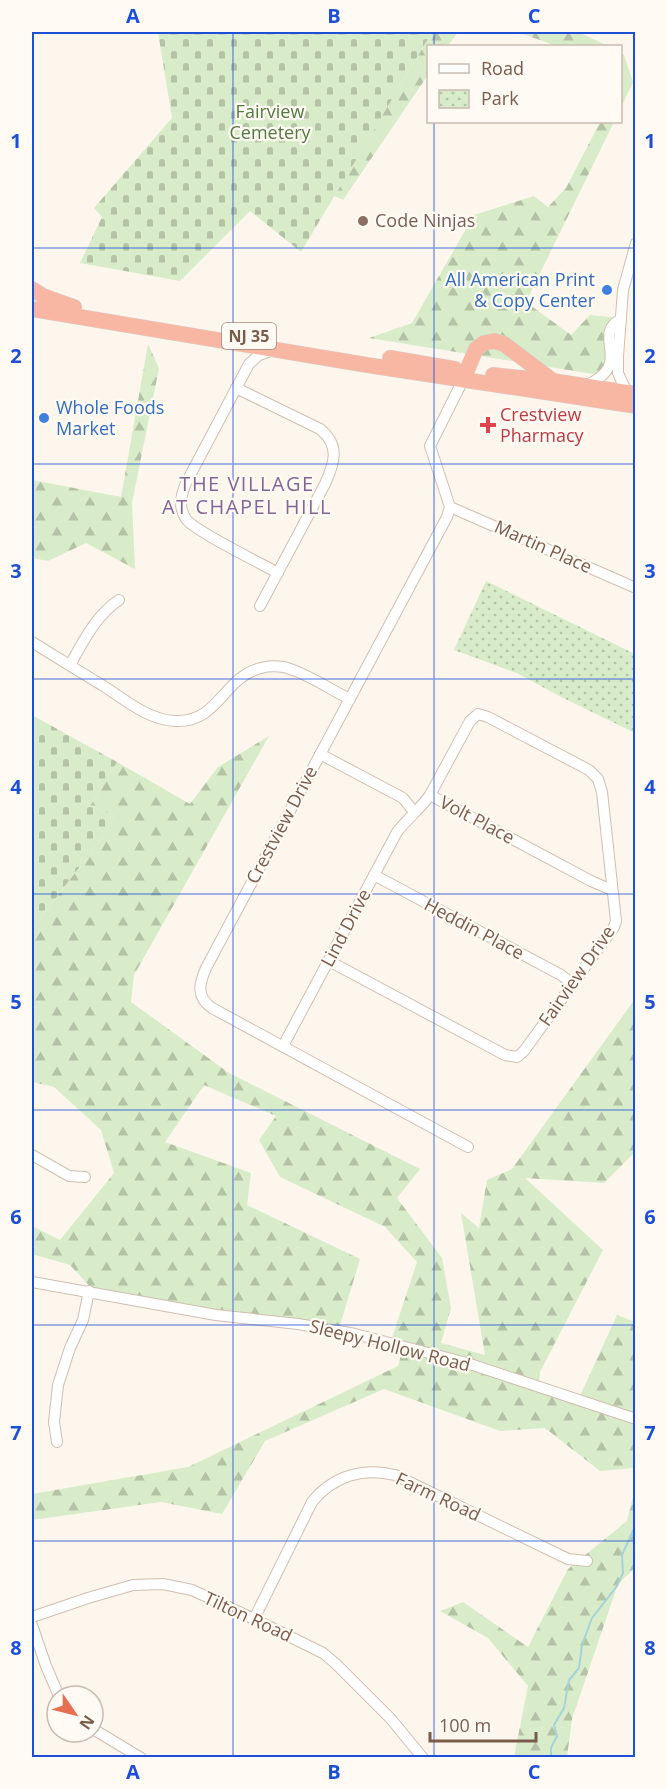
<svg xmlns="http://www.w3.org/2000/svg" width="667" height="1789" font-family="'Open Sans',sans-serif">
<defs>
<pattern id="forest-firs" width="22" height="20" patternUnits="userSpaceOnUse" patternTransform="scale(1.5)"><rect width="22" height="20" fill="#d8ecc9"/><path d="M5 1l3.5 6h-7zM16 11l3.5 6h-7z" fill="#b4c2a5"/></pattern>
<pattern id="cemetery-stones" width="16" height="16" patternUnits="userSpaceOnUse" patternTransform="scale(1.5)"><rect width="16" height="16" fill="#d8ecc9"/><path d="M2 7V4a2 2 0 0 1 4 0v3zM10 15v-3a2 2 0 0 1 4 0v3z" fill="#b4c2a5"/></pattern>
<pattern id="park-dots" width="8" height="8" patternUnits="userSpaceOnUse" patternTransform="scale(1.5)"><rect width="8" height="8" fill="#d8ecc9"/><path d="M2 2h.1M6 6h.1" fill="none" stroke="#b4c2a5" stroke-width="1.8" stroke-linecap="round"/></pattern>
</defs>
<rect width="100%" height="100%" fill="#fdf6ec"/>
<!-- forest -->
<g fill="url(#forest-firs)">
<path d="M 432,32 L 458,32 L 448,46 L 428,46 L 428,75 L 343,200 L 334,196 Z"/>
<path d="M 517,32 L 578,32 L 608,46 L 557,46 Z"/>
<path d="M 621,53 L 624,55 L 633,82 L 621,108 Z"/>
<path d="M 600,122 L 614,122 L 526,302 L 571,335 L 590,315 L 620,318 L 614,357 L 599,375 L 369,338 L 412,323 L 474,215 L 534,196 L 548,207 L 566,188 Z"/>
<path d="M 148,344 L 159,368 L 132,503 L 135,569 L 86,543 L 48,561 L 32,558 L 32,480 L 121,497 Z"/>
<path d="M 269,736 L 134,975 L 131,1002 L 229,1073 L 420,1169 L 397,1198 L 442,1258 L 451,1308 L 441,1343 L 485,1355 L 461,1213 L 479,1228 L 487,1180 L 512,1169 L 635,999 L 635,1152 L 604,1183 L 525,1178 L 603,1250 L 540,1372 L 539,1384 L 579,1398 L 617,1315 L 635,1322 L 635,1468 L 600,1471 L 545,1428 L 500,1431 L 384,1389 L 265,1441 L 222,1514 L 161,1502 L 32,1520 L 32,1494 L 188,1467 L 398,1366 L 403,1348 L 390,1344 L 417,1262 L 385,1227 L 280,1177 L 259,1140 L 276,1116 L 204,1085 L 165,1142 L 251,1173 L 247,1205 L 360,1259 L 338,1332 L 96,1293 L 70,1265 L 32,1254 L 32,1226 L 60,1240 L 114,1173 L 101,1130 L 54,1087 L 32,1082 L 32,929 L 107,831 L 114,816 L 90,806 L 117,762 L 190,804 L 218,767 Z"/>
<path d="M 635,1488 L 635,1568 L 618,1584 L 572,1719 L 567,1757 L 514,1757 L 528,1686 L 488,1638 L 440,1611 L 463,1602 L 528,1647 L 568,1569 L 627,1521 Z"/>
</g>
<!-- cemetery -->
<g fill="url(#cemetery-stones)">
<path d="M 158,32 L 432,32 L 301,252 L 250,211 L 180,281 L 80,263 L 102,217 L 94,208 L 172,118 Z"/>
<path d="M 32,715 L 117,762 L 90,806 L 114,816 L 107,831 L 32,929 Z"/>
</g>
<!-- park -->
<path fill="url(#park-dots)" d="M 486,581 L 635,654 L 635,733 L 559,696 L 519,674 L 454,650 Z"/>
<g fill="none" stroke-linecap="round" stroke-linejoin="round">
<!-- stream -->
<path stroke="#a5d3da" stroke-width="2" d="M 551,1758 L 551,1748 L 557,1736 L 554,1725 L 564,1708 L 569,1680 L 579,1668 L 582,1645 L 592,1618 L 617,1586 L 623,1573 L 622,1555 L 636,1524"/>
<defs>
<g id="minor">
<path d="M 273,350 L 259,355 L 249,364 L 186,483 C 181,495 178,507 186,519 C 193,530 262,564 278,573"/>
<path d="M 463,380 L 430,446 L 450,507 L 447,517 L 206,968 C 199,984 196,997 212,1008 L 468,1147"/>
<path d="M 585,386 C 595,381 607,375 610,363 C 614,347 600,330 621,319"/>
<path d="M 236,388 L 320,429 C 341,446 334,464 325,484 L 260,606"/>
<path d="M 627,393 L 618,373 L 618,356 L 623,290 L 636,243"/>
<path d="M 450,507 L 636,588"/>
<path d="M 32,642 C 55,656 78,671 102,685 C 124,699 148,720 175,721 C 219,723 223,677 261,668 C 268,666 276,666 284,667 C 307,673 329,689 350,699"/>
<path d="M 70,665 C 83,642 96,615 119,600"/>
<path d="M 320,754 L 403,798 L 414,812"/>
<path d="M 430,795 L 591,881 L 612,890"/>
<path d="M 374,875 L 561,975 L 573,984"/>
<path d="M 283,1046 L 397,832 C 407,819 421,808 430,795 L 470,721 L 478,714 L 488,717 L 589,770 L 598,779 L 602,792 L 616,921 L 614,927 L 524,1051 L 517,1057 L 505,1055 L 329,961"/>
<path d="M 32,1155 L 69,1176 L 85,1177"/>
<path d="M 32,1282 L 216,1315 L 298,1324 L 355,1334 L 467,1363 L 636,1419"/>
<path d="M 57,1442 L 54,1422 L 58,1385 L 70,1348 L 83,1320 L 89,1291"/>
<path d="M 32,1617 L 88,1598 L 133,1585 L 163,1584 L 192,1590 L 254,1619 L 323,1653 L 335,1663 L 391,1719 L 423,1758"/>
<path d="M 254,1619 L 312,1502 C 333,1476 363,1467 395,1475 L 568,1559 L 587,1561"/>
<path d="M 32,1625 L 46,1666 L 59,1696"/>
<path d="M 93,1729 L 141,1758"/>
</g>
<g id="highway">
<path d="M 32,289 L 43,296 L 74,307"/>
<path d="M 32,309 L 367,365 L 636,406"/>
<path d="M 390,358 L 455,369"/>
<path d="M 493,375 L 553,381 L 636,394"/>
<path d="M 463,380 L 476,349 L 484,343 L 494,341 L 504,344 L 553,381"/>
</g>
</defs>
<!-- minor casing -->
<use href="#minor" stroke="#d1beb0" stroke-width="12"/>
<!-- highway casing -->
<use href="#highway" stroke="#dad1cd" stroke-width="16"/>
<!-- minor -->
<use href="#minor" stroke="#fff" stroke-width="10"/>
<!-- highway -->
<use href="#highway" stroke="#f7b7a3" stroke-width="15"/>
</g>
<!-- grid -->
<path fill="none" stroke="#1d4ed8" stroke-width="1.5" stroke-opacity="0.55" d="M 233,32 L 233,1758M 434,32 L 434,46M 434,122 L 434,1758M 32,248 L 636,248M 32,464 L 636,464M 32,679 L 636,679M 32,894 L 636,894M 32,1110 L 636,1110M 32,1325 L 636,1325M 32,1541 L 636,1541"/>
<!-- markers -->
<circle fill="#8d6e63" stroke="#fffaf3" stroke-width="2" cx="363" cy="221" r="6"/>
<g fill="#3f7fe0" stroke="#fffaf3" stroke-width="2">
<circle cx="607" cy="290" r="6"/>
<circle cx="44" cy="418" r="6"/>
</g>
<path fill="#e0444e" stroke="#fffaf3" stroke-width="2" d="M485 416h6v6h6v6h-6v6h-6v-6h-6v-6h6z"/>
<g text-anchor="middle" stroke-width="4.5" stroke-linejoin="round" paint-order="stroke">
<!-- shield labels -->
<rect fill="#fffaf3" stroke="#a28b7f" stroke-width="1.5" x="222" y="323" width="54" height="26" rx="4.5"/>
<g font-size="16" font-weight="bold" fill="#7a5c4d">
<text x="249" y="342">NJ 35</text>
</g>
<!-- park labels -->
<g font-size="18" fill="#537a41" stroke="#fffaf3">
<text x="270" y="118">Fairview<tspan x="270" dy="21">Cemetery</tspan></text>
</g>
<!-- education labels -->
<g font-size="18" fill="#785e54" stroke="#fffaf3" text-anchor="start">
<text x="375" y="227">Code Ninjas</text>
</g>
<!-- shop labels -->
<g font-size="18" fill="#366cbe" stroke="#fffaf3" text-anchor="end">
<text x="595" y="286">All American Print<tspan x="595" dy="21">&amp; Copy Center</tspan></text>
<text x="56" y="414" text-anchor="start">Whole Foods<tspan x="56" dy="21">Market</tspan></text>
</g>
<!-- health labels -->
<g font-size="18" fill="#be3a42" stroke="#fffaf3" text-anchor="start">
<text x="500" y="421">Crestview<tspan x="500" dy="21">Pharmacy</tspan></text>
</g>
<!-- street labels -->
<g font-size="18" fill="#7a5c4d" stroke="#fffaf3">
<text transform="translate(543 547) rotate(24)" y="6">Martin Place</text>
<text transform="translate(477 820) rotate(28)" y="6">Volt Place</text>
<text transform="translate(282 825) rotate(-62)" y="6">Crestview Drive</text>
<text transform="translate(346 928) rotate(-62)" y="6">Lind Drive</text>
<text transform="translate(474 929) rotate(28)" y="6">Heddin Place</text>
<text transform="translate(577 976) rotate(-55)" y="6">Fairview Drive</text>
<text transform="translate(390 1346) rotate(14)" y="6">Sleepy Hollow Road</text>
<text transform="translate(438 1497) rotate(25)" y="6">Farm Road</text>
<text transform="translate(248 1617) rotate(25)" y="6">Tilton Road</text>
</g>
<!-- neighbourhood labels -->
<g font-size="20" letter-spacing="1.5" fill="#846695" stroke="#fffaf3">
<text x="247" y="491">THE VILLAGE<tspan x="247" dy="23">AT CHAPEL HILL</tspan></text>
</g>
</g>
<!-- border -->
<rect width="667" height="1789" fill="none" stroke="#fffaf3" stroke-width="66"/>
<!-- legend -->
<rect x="427" y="45" width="195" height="78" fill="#fffaf3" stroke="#cabbb1" stroke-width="1.5"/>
<rect x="439" y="64" width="30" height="9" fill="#ffffff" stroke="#cabbb1" stroke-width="1.5"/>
<text x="481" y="75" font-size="18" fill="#7a5c4d">Road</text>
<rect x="439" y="90" width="30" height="18" fill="url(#park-dots)" stroke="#cabbb1" stroke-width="1.5"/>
<text x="481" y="105" font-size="18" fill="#7a5c4d">Park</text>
<!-- north arrow -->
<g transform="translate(75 1714) rotate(125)"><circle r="28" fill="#fffaf3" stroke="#cabbb1" stroke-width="1.5"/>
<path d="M0-4.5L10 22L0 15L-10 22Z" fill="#e76f51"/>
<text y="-9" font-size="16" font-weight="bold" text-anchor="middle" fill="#7a5c4d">N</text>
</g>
<!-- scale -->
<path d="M430 1732v9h106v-9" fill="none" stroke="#7a5c4d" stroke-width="3"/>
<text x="439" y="1732" font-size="18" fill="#7a5c4d" stroke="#fffaf3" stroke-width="4.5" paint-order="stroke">100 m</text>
<rect x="33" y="33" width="601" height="1723" fill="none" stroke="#1d4ed8" stroke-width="2"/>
<g font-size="20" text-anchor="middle" font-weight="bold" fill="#1d4ed8">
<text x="133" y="23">A</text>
<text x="334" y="23">B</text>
<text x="534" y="23">C</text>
<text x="16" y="148">1</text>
<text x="650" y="148">1</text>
<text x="16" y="363">2</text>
<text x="650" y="363">2</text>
<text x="16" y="578">3</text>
<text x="650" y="578">3</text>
<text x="16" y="794">4</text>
<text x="650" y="794">4</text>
<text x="16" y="1009">5</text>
<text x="650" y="1009">5</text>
<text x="16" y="1224">6</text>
<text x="650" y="1224">6</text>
<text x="16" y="1440">7</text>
<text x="650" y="1440">7</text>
<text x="16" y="1655">8</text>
<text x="650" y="1655">8</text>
<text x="133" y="1779">A</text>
<text x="334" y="1779">B</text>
<text x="534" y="1779">C</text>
</g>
</svg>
